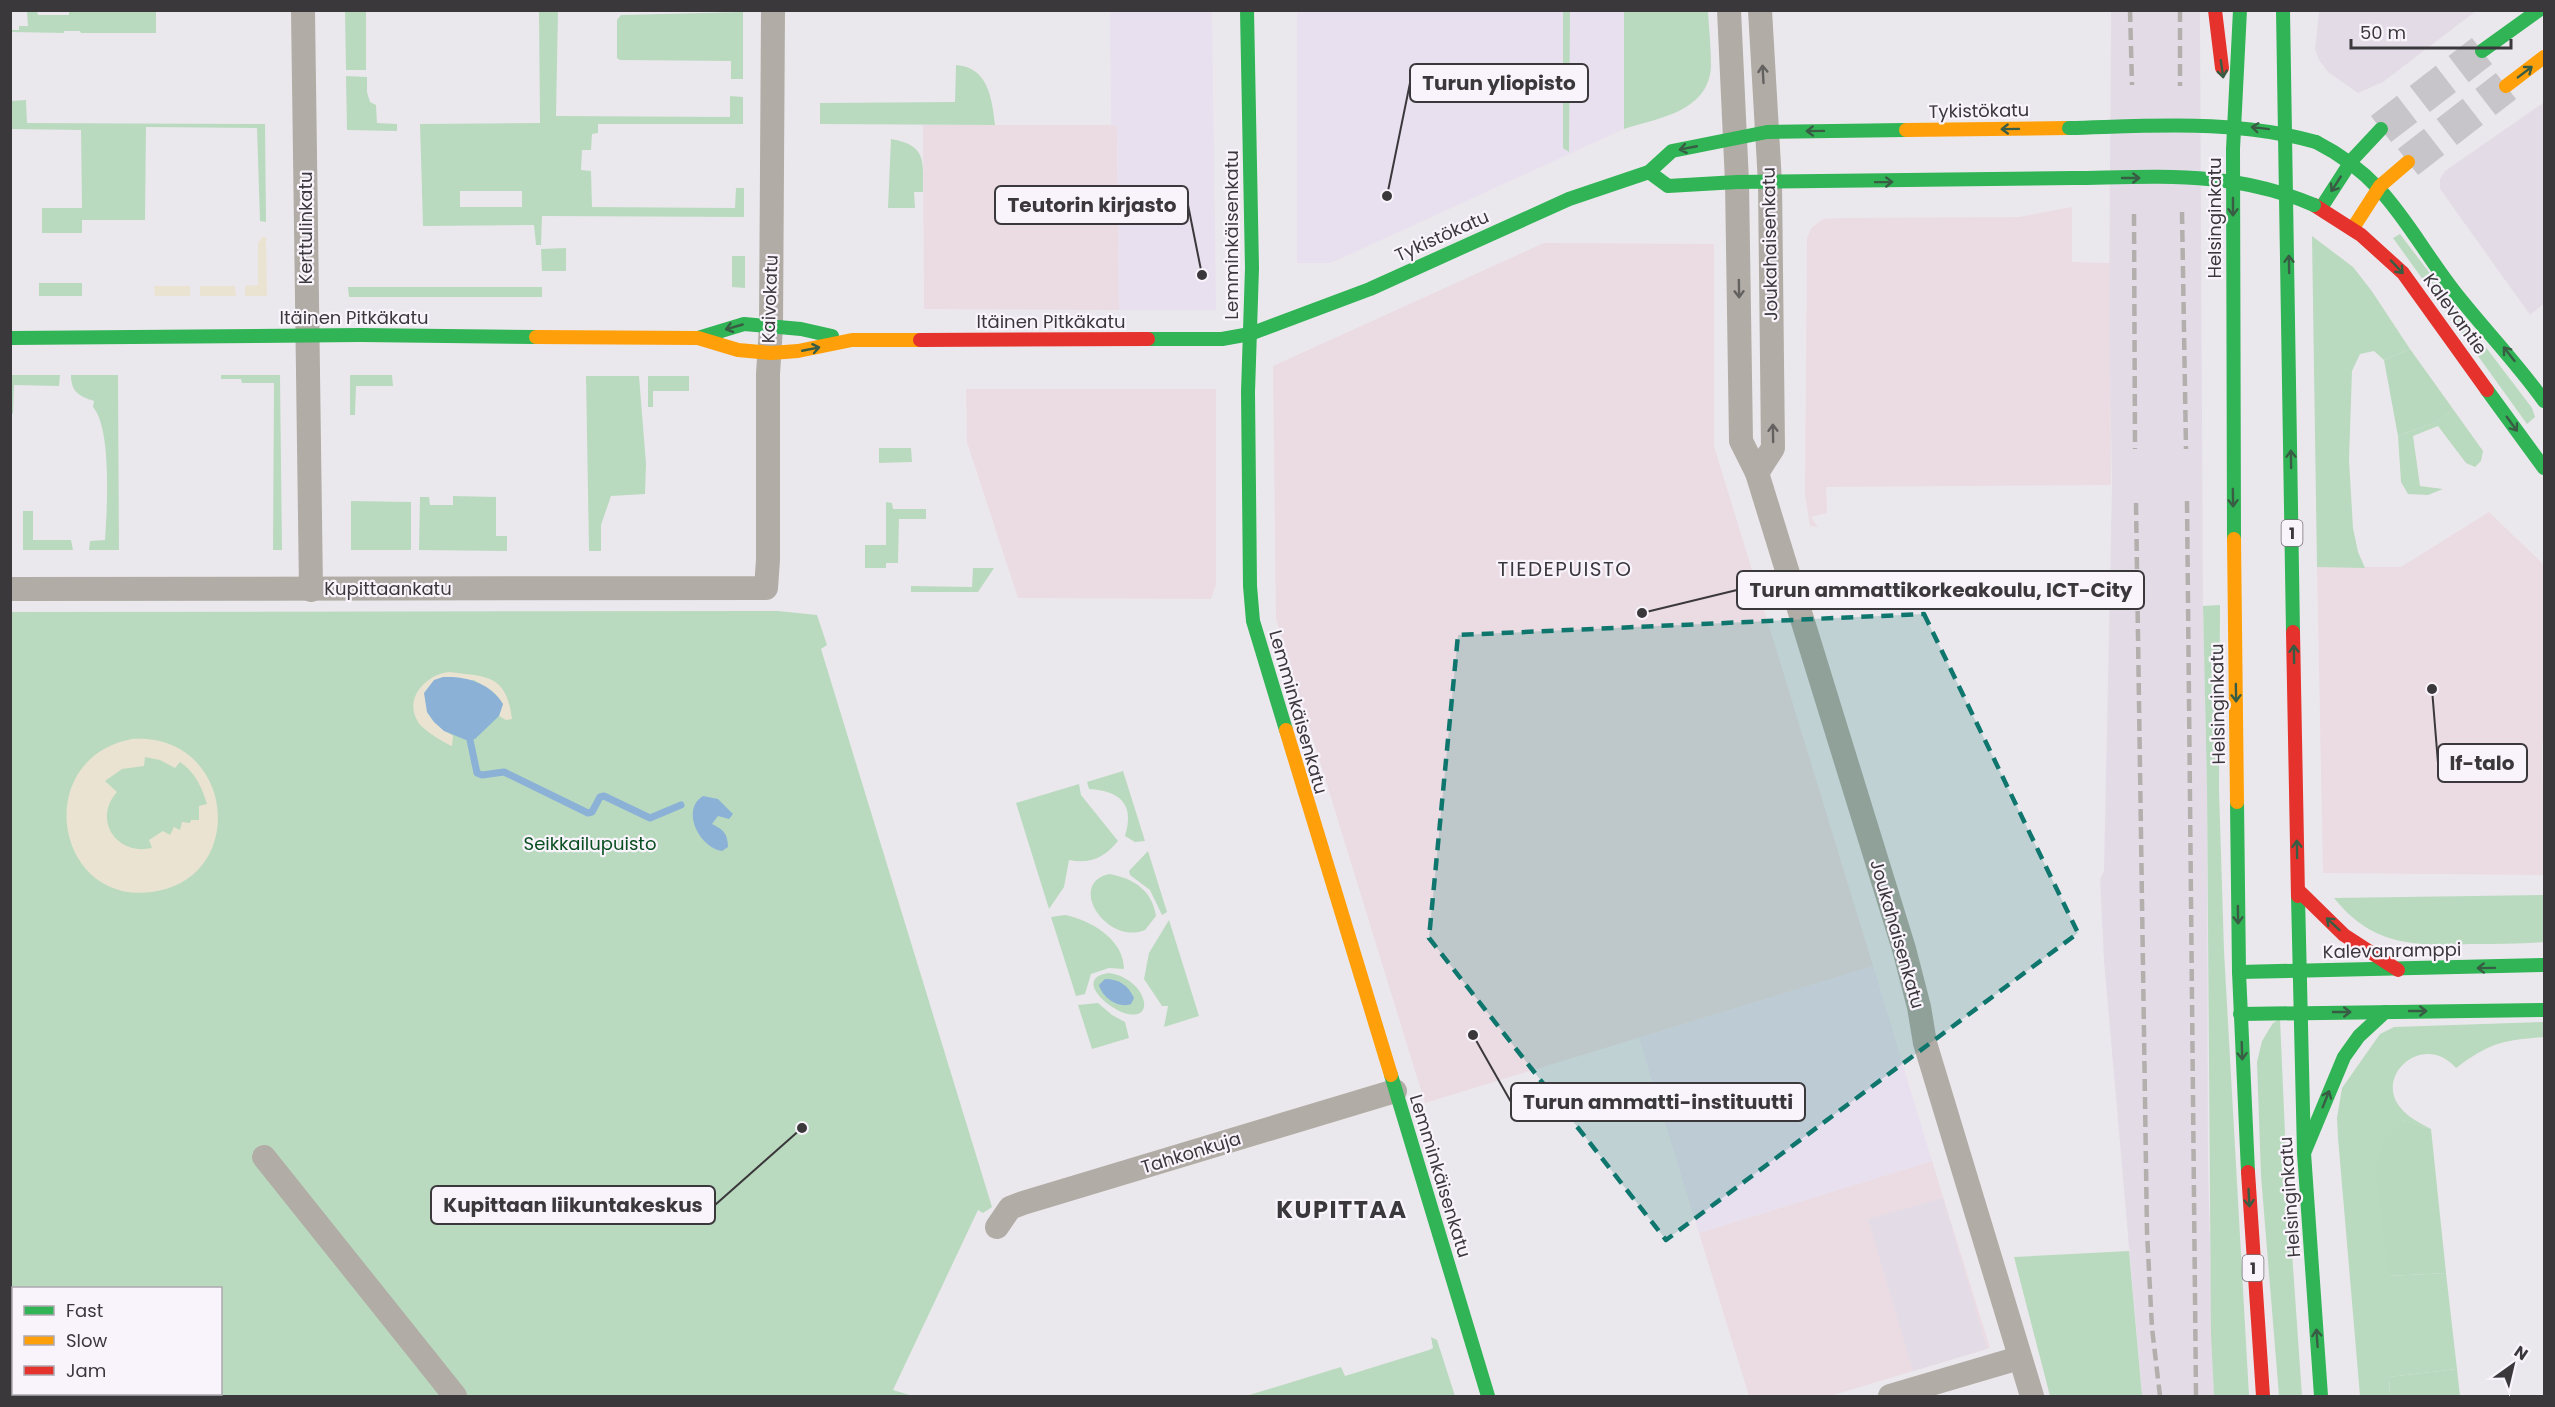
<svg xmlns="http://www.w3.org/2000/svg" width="2555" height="1407" font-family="Poppins,sans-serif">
<rect width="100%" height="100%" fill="#ebe8ed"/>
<!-- commercial -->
<g fill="#eadce2">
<path d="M 923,125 L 1117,125 L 1119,310 L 924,309 Z"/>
<path d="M 2072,207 L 2072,262 L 2110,263 L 2111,485 L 1826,487 L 1827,513 L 1811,517 L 1818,527 L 1810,526 L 1805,495 L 1807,238 L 1811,228 L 1823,219 L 1840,218 L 2019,217 Z"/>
<path d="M 1544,243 L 1714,244 L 1714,446 L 1873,966 L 1425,1103 L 1276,619 L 1273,366 Z"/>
<path d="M 966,389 L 1216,389 L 1216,584 L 1211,599 L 1018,598 L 967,442 Z"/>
<path d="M 2489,512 L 2544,565 L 2544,742 L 2542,743 L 2544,875 L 2323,873 L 2317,567 L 2401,567 Z"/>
<path d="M 1932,1161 L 1990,1348 L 1830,1396 L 1749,1396 L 1699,1233 Z"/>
</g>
<!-- built -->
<g fill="#e3dce7">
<path d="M 2111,11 L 2200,11 L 2203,606 L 2207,789 L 2208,1164 L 2214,1396 L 2142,1396 L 2104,961 L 2100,879 L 2104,871 L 2112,482 L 2109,322 Z"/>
<path d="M 2319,11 L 2319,10 L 2476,11 L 2383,82 L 2358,93 L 2328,72 L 2319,60 L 2315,49 Z"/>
<path d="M 2544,102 L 2544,304 L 2530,315 L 2440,189 L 2440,179 L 2445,171 Z"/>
<path d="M 1943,1198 L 1987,1349 L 1913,1371 L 1868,1219 Z"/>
</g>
<!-- education -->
<g fill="#e8e0ee">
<path d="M 1110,11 L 1212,11 L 1216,310 L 1119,310 L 1117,127 L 1111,125 Z"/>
<path d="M 1297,11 L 1624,11 L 1624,129 L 1331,263 L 1297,263 Z"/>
<path d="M 1873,966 L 1932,1161 L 1699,1233 L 1639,1038 Z"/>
</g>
<!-- green -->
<g fill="#badabf" fill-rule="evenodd">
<path d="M 27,11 L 37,11 L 38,15 L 69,15 L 69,11 L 156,11 L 156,33 L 81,33 L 80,31 L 64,31 L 64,33 L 11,32 L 11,30 L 19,30 L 19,26 L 28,26 Z"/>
<path d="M 345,11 L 366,11 L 366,70 L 346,70 Z"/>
<path d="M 539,11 L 558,11 L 556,116 L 730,117 L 730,96 L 743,97 L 743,124 L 598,124 L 598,133 L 592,134 L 591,150 L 582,150 L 581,170 L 591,171 L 592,207 L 735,208 L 736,188 L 744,188 L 744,217 L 542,216 L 541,245 L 536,245 L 534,225 L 423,226 L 420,124 L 540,123 ZM 522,191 L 522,207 L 460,207 L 460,191 Z"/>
<path d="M 1563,11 L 1570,11 L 1569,152 L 1563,148 Z"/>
<path d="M 1624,11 L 1708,11 C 1709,29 1711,48 1711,66 C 1709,112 1658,118 1624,129 Z"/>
<path d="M 743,12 L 743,79 L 731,79 L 731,61 L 620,60 L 617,58 L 617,20 L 621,15 Z"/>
<path d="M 956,65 C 988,67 992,98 995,125 L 820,124 L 820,103 L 955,102 Z"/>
<path d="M 346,76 L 367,77 L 367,92 L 370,102 L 376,105 L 377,123 L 397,124 L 397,131 L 347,130 Z"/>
<path d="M 26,100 L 27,123 L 265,124 L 266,222 L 260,221 L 257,128 L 146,127 L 145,220 L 82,220 L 82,233 L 42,233 L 42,208 L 82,208 L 81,130 L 11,129 L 11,101 Z"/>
<path d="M 891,139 C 927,145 923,161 923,192 L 914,192 L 915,208 L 888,208 Z"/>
<path d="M 2400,234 L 2532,408 L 2535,417 L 2527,424 L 2393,238 Z"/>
<path d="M 2312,236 L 2353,267 L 2371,290 L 2410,349 L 2384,360 L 2374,351 L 2360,354 L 2352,371 L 2349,460 L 2353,528 L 2358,552 L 2365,568 L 2317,567 Z"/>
<path d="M 566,248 L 566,271 L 542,271 L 541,249 Z"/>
<path d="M 732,256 L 745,256 L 745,288 L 732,287 Z"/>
<rect x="39" y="283" width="43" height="13"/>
<path d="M 348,287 L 542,287 L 542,297 L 349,297 Z"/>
<path d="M 11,375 L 60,375 L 59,386 L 14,385 L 13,414 L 11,413 Z"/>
<path d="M 71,375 L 118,375 L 119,550 L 89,550 L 90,541 L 105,540 C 107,510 112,429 93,407 L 94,401 C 79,396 71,392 71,375 Z"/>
<path d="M 221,375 L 280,375 L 282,550 L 273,550 L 274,383 L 242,383 L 241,379 L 221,379 Z"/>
<path d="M 350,375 L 392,375 L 393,386 L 356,386 L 355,415 L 350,415 Z"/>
<path d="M 586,376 L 639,376 L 646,464 L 645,494 L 611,496 L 601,525 L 601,551 L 589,551 Z"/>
<path d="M 648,376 L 689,376 L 689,391 L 653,391 L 653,407 L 648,407 Z"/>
<path d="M 2453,409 L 2483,451 L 2481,461 L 2475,467 L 2466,463 L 2438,426 L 2413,436 L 2420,486 L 2443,489 L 2428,495 L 2408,494 L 2401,482 L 2398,436 L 2436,422 Z"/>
<path d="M 879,448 L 911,448 L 912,462 L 879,463 Z"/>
<path d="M 453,496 L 496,497 L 496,536 L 507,536 L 507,551 L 419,550 L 420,497 L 429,497 L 430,505 L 453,505 Z"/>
<path d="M 351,501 L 411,502 L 411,550 L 351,550 Z"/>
<path d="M 886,502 L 892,503 L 893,509 L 926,509 L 926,519 L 899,519 L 898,563 L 886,563 L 886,568 L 865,568 L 865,545 L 886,545 Z"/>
<path d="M 23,511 L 33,511 L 33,540 L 71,540 L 73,550 L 23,550 Z"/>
<path d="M 973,568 L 994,568 L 978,592 L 911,592 L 911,586 L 972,587 Z"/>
<path d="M 2220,605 L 2219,790 L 2224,951 L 2249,1396 L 2214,1396 L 2211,1334 L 2207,789 L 2203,606 Z"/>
<path d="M 778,611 L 817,615 L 827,645 L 821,649 L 992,1207 L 983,1213 L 978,1210 L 893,1390 L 913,1396 L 11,1396 L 11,612 ZM 14,1288 L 220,1288 L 220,1394 L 14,1394 Z"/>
<path d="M 1123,771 L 1145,841 L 1135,842 L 1125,836 C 1135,804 1120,791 1089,789 L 1087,782 Z"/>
<path d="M 1079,784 L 1081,795 L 1118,841 C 1104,858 1090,864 1069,860 L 1064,887 L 1049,909 L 1016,803 Z"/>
<path d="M 1148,851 L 1167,912 L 1162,915 L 1150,890 L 1130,875 L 1129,871 Z"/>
<path d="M 1109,874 C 1133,878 1152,890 1156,916 L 1145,930 C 1107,946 1066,884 1109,874 Z"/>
<path d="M 2544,895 L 2544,942 C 2520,944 2495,944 2471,944 C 2414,946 2372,946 2334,898 Z"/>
<path d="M 1065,915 C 1090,920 1124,939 1124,969 L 1109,968 L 1091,974 L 1085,994 L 1076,996 L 1051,917 Z"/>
<path d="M 1169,920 L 1199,1016 L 1164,1027 L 1168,1006 L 1162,1006 L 1144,979 L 1149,953 Z"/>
<path d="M 1109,973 C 1145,978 1157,1020 1128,1014 C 1110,1011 1072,978 1109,973 Z"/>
<path d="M 1098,1003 L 1112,1015 L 1125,1022 L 1129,1038 L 1092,1049 L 1078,1005 Z"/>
<path d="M 2280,1019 L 2287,1180 L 2302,1396 L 2279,1396 L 2261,1176 L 2257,1062 L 2262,1041 L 2273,1023 Z"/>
<path d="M 2544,1022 L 2544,1037 C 2503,1040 2489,1043 2456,1068 C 2424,1031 2374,1075 2400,1107 C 2407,1117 2420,1123 2431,1129 L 2404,1121 L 2388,1276 L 2446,1273 L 2457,1369 L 2389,1377 L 2390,1396 L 2360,1396 L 2338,1138 L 2337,1118 L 2342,1088 L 2380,1034 L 2394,1027 Z"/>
<path d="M 2129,1251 L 2142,1396 L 2050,1396 L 2014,1257 Z"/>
<path d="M 1431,1337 L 1437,1340 L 1455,1396 L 1246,1396 L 1341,1367 L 1345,1376 L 1429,1350 L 1433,1348 Z"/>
</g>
<!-- forest -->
<g fill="#b8d9be">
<path d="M 2410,349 L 2453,409 L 2436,422 L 2398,436 L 2384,360 Z"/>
<path d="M 2405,1121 L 2431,1129 L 2446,1273 L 2388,1276 L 2375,1162 L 2384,1141 Z"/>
<path d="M 2457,1369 L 2460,1396 L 2390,1396 L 2389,1377 Z"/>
</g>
<!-- sand -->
<g fill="#eae3d1" fill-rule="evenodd">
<path d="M 262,237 L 266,237 L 267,296 L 245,296 L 245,286 L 258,285 L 258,243 Z"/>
<path d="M 154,286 L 190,286 L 190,296 L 155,296 Z"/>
<path d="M 200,286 L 235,286 L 236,296 L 200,296 Z"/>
<path d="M 449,672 C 488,677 506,674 512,719 L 506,720 L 499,716 L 503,704 C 494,690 488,689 474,680 L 427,712 L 434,722 L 453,736 L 452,746 C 443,742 423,730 418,722 C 403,698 427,674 449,672 Z"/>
<path d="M 132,739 C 235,732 250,879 152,892 C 54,905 31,758 132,739 ZM 145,757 L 160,760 L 175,768 L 180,762 C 195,772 202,787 207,804 L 199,806 L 199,820 L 191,820 L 190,823 L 182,822 L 180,830 L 174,827 L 170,835 L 163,831 L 149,840 L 152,848 C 117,856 92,820 117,792 L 105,781 L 122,769 L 144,766 Z"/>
</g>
<!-- water -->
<g fill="#8bb1d7">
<path d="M 443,677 C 467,676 490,683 503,704 L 499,716 L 475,739 L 466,740 L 444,731 L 434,722 L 427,712 L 424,693 L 434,680 Z"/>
<path d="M 703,796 L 718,799 L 733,814 L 729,819 L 718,816 L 712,824 C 723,829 728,834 728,847 L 722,851 C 700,848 680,810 703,796 Z"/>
<path d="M 1105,979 C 1119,979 1128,985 1134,998 L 1131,1004 C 1118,1009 1102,997 1099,985 Z"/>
</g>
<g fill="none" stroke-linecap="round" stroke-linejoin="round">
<!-- stream -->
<path stroke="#8bb1d7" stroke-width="7" d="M 470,740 L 477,773 L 482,775 L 504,772 L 588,813 L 592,812 L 600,797 L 604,796 L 650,818 L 681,805"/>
<!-- secondary-tunnel -->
<g stroke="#c8c5ca" stroke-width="33" stroke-dasharray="33 16" stroke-linecap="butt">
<path d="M 2381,129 L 2482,51"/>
<path d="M 2408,162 L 2506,86"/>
</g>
<!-- street -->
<g stroke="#b1aca5" stroke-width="24">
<path d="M 303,10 L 311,590"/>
<path d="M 1729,10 L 1737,182 L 1741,441 L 1757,473 L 1904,949 L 1919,1007 L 1925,1043 L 2032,1396"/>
<path d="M 1757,473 L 1773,448 L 1770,183 L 1760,10"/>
<path d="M 10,589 L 766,588 L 768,560 L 768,374 L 771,327 L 773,10"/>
<path d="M 264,1157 L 455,1396"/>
<path d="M 997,1227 L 1010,1208 L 1023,1203 L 1395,1091"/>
<path d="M 1890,1396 L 2019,1358"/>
</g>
<!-- fast -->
<g stroke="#30b455" stroke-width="14">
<path d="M 1247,10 L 1252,268 L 1248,392 L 1250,586 L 1253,621 L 1286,730"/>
<path d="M 2283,10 L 2293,632"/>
<path d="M 2482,51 L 2539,10"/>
<path d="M 2316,142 C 2389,179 2407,230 2454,291 C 2483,328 2516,362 2544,401"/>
<path d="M 1649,172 L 1668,186 L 1737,182 L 2073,178"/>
<path d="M 2321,208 L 2352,160 L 2381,129"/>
<path d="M 10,338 L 360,335 L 536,337"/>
<path d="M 698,338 L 744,324 L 801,329 L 832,336"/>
<path d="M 1148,339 L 1222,339 L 1250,334 L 1370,289 L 1569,199 L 1649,172 L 1672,151 L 1767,132 L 1906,130"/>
<path d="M 2487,390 L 2544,468"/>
<path d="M 2234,539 L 2233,149 L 2240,10"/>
<path d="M 2237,802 L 2239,972 L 2248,1172"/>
<path d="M 2298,896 L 2304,1153 L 2321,1396"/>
<path d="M 2239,972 L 2544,965"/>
<path d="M 2240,1014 L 2544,1010"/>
<path d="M 1391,1075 L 1488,1396"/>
<path d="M 2304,1153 L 2344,1057 L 2359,1036 L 2385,1012"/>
</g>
<!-- slow -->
<g stroke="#ff9f0a" stroke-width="14">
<path d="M 2506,86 L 2544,57"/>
<path d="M 1906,130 L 2069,128"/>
<path d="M 2353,228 L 2380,186 L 2408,162"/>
<path d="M 536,337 L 698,338 L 738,350 L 771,353 L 798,351 L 852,340 L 920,340"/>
<path d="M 2234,539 L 2237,802"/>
<path d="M 1286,730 L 1391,1075"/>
</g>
<!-- jam -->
<g stroke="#e5322d" stroke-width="14">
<path d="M 2215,10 L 2222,68"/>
<path d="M 2314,205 L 2361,235 L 2403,273 L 2487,390"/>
<path d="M 920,340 L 1148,339"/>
<path d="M 2293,632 L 2298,896"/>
<path d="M 2298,890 L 2344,935 L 2398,970"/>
<path d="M 2248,1172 L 2263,1396"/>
</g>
<!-- rail -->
<g stroke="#b3afac" stroke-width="4.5" stroke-dasharray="12 6" stroke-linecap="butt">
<path d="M 2130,10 L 2132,85"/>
<path d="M 2180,10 L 2180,86"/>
<path d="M 2182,212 L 2186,449"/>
<path d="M 2134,214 L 2135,449"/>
<path d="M 2187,501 L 2196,1396"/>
<path d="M 2136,503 L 2147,1232 L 2152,1328 L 2160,1396"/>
</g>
<!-- fast-bridge -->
<g stroke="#30b455" stroke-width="14">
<path d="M 2069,128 C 2152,126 2235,119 2316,142"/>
<path d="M 2073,178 C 2159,177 2233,170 2314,205"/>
</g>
</g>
<!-- one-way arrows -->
<defs><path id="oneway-shaft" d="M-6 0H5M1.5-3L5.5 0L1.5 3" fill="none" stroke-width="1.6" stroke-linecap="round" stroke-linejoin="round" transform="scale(1.5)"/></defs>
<g stroke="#385d44">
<use href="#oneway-shaft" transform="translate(2222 69) rotate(82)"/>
<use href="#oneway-shaft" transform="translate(2525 72) rotate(-37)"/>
<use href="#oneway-shaft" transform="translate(2260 128) rotate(-173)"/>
<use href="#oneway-shaft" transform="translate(2010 129) rotate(179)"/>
<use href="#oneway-shaft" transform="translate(1815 131) rotate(179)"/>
<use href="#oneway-shaft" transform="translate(1688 148) rotate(169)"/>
<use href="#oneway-shaft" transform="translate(2131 178)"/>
<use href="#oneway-shaft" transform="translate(1884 182) rotate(-1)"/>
<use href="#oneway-shaft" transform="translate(2336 184) rotate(123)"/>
<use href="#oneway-shaft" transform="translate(2233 207) rotate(90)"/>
<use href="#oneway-shaft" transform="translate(2289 264) rotate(-91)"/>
<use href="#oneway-shaft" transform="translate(2397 267) rotate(47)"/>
<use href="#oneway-shaft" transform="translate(734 327) rotate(164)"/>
<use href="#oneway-shaft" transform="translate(811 349) rotate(-11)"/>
<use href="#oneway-shaft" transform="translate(2509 354) rotate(-128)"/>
<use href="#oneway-shaft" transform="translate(2512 424) rotate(54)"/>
<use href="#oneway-shaft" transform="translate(2291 459) rotate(-91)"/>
<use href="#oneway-shaft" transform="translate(2233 498) rotate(89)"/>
<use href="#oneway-shaft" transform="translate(2294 654) rotate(-91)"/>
<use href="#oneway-shaft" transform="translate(2236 693) rotate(89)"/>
<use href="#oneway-shaft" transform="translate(2297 849) rotate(-91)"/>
<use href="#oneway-shaft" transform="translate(2238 915) rotate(89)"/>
<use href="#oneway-shaft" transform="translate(2333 924) rotate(-137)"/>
<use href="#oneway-shaft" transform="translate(2486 968) rotate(179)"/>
<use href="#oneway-shaft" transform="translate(2418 1011)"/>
<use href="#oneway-shaft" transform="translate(2342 1012)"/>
<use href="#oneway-shaft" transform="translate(2242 1051) rotate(88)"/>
<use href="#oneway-shaft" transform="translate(2326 1099) rotate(-68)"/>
<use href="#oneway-shaft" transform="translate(2249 1198) rotate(87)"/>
<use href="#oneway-shaft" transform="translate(2317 1338) rotate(-94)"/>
</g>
<g stroke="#646161">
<use href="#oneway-shaft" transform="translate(1763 74) rotate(-93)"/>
<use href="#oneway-shaft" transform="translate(1739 289) rotate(89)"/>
<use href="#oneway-shaft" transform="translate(1773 433) rotate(-91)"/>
</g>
<!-- marked area -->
<path fill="#0f766e" fill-opacity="0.2" stroke="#0f766e" stroke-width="4.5" stroke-dasharray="12 8" stroke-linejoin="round" d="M 1924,614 L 2078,933 L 1666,1240 L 1429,938 L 1458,635 Z"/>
<g text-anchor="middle" stroke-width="4.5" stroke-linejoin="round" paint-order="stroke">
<!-- shield labels -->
<g fill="#f9f3fc" stroke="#747076" stroke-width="1.5">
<rect x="2281.5" y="520" width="21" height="26" rx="4.5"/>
<rect x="2242.5" y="1255" width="21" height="26" rx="4.5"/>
</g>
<g font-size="16" font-weight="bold" fill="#3b383c">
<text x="2292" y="539">1</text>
<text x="2253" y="1274">1</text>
</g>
<!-- street labels -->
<g font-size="18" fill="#3b383c" stroke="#f9f3fc">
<text transform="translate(1979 111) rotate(-1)" y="6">Tykistökatu</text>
<text transform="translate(2215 218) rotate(-90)" y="6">Helsinginkatu</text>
<text transform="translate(306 228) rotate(-90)" y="6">Kerttulinkatu</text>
<text transform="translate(1232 235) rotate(-90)" y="6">Lemminkäisenkatu</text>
<text transform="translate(1442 236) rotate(-24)" y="6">Tykistökatu</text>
<text transform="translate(1770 244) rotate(-91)" y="6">Joukahaisenkatu</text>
<text transform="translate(770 299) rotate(-88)" y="6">Kaivokatu</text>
<text transform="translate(2455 314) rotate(54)" y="6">Kalevantie</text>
<text x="354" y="324">Itäinen Pitkäkatu</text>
<text x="1051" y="328">Itäinen Pitkäkatu</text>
<text x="388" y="595">Kupittaankatu</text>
<text transform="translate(2218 704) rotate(-91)" y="6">Helsinginkatu</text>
<text transform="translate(1298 712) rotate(74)" y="6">Lemminkäisenkatu</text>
<text transform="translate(1897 934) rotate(74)" y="6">Joukahaisenkatu</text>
<text transform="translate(2392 951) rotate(-1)" y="6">Kalevanramppi</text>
<text transform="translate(1191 1153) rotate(-17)" y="6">Tahkonkuja</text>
<text transform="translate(1440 1176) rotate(73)" y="6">Lemminkäisenkatu</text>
<text transform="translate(2290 1197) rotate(-94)" y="6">Helsinginkatu</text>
</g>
<!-- park labels -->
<g font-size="18" fill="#095020" stroke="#f9f3fc">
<text x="590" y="850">Seikkailupuisto</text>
</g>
<!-- neighbourhood labels -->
<g font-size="20" letter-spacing="1.5" fill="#3b383c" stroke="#f9f3fc">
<text x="1565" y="576">TIEDEPUISTO</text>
</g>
<!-- district labels -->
<g font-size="24" font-weight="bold" letter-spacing="1.5" fill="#3b383c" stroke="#f9f3fc">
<text x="1342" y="1218">KUPITTAA</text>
</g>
</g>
<!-- callouts -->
<path fill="none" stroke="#3b383c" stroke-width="2" d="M1387 196L1410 83M1202 275L1188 205M1642 613L1737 590M2432 689L2438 763M1473 1035L1511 1102M802 1128L715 1205"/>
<g fill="#3b383c" stroke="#f9f3fc" stroke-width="2">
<circle cx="1387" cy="196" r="6"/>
<circle cx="1202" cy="275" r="6"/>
<circle cx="1642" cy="613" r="6"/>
<circle cx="2432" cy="689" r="6"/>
<circle cx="1473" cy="1035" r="6"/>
<circle cx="802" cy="1128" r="6"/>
</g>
<g fill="#f9f3fc" stroke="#3b383c" stroke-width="2">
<rect x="1410" y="64" width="178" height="38" rx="6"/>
<rect x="995" y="186" width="193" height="38" rx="6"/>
<rect x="1737" y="571" width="407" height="38" rx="6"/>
<rect x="2438" y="744" width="89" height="38" rx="6"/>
<rect x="1511" y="1083" width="294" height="38" rx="6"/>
<rect x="431" y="1186" width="284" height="38" rx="6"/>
</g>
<g font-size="20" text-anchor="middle" font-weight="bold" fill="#3b383c">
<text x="1499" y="90">Turun yliopisto</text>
<text x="1092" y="212">Teutorin kirjasto</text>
<text x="1941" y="597">Turun ammattikorkeakoulu, ICT-City</text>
<text x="2482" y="770">If-talo</text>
<text x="1658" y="1109">Turun ammatti-instituutti</text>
<text x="573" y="1212">Kupittaan liikuntakeskus</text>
</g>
<!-- border -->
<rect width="2555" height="1407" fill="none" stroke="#3b383c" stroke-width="24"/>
<!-- legend -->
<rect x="12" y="1287" width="210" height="108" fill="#f9f3fc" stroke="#ada8af" stroke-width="1.5"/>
<rect x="24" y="1306" width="30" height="9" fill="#30b455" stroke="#ada8af" stroke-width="1.5"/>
<text x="66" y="1317" font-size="18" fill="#3b383c">Fast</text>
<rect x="24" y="1336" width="30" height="9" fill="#ff9f0a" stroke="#ada8af" stroke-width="1.5"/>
<text x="66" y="1347" font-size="18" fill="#3b383c">Slow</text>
<rect x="24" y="1366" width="30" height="9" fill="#e5322d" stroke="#ada8af" stroke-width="1.5"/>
<text x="66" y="1377" font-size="18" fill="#3b383c">Jam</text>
<!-- north arrow -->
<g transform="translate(2513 1365) rotate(34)" stroke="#f9f3fc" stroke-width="4.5" paint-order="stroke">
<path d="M0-4.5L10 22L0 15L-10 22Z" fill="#3b383c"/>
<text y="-9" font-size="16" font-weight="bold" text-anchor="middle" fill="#3b383c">N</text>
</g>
<!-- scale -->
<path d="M2351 39v9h160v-9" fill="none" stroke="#3b383c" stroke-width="3"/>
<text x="2360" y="39" font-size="18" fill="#3b383c" stroke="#f9f3fc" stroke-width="4.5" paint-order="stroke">50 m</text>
</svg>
